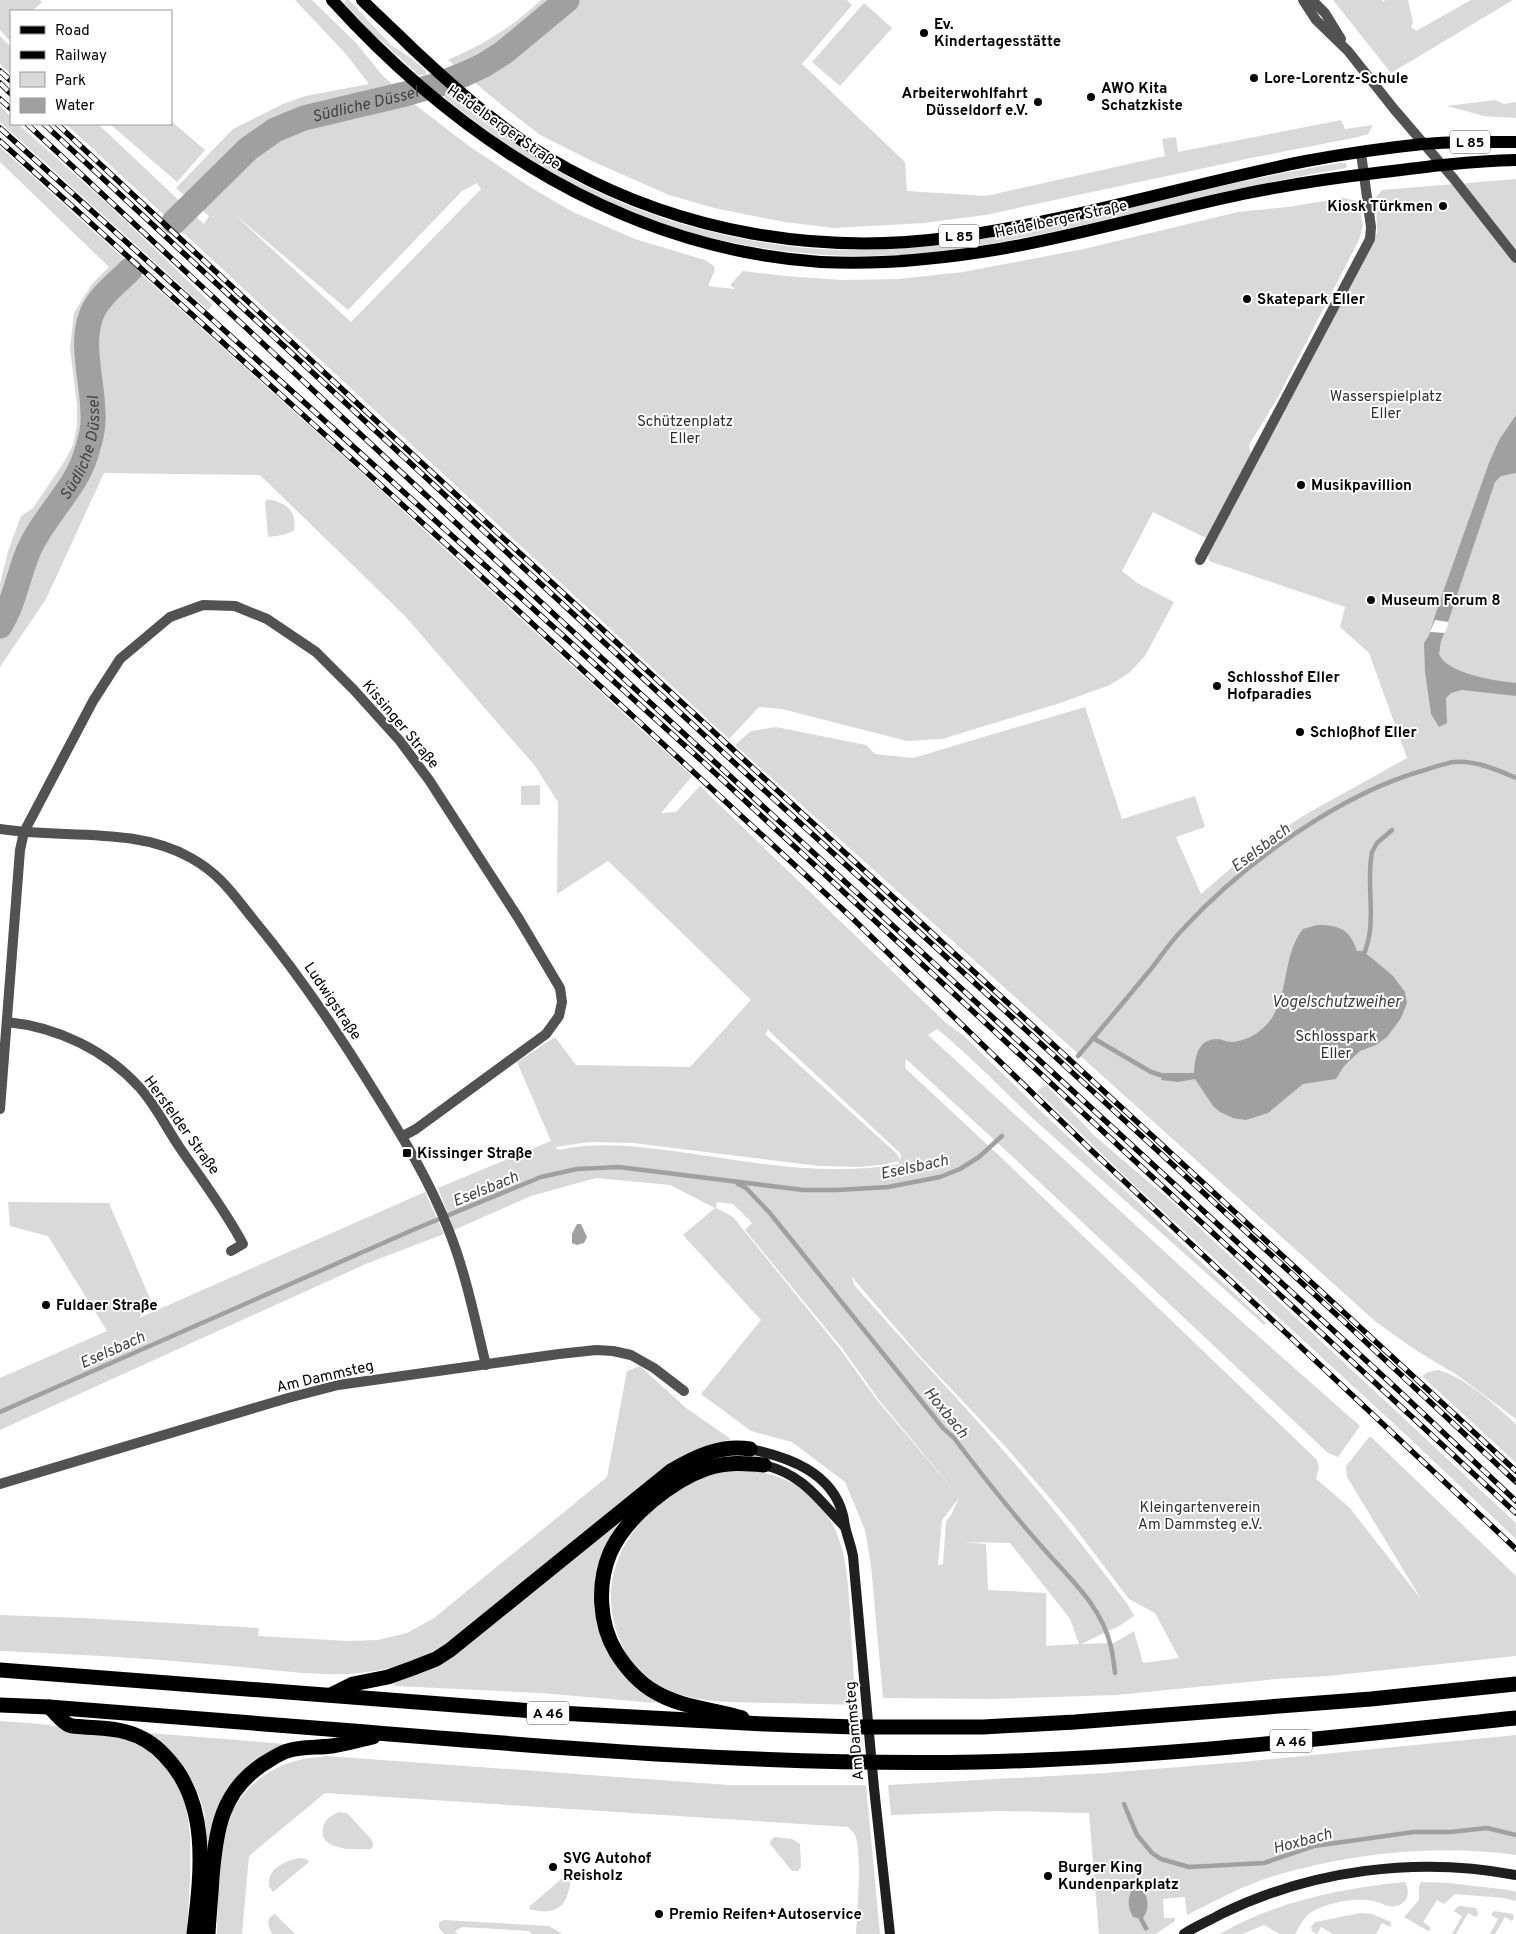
<svg xmlns="http://www.w3.org/2000/svg" width="1516" height="1934" font-family="Overpass,sans-serif">
<rect width="100%" height="100%" fill="#fff"/>
<!-- green -->
<g fill="#d9d9d9" fill-rule="evenodd">
<path d="M 0,0 L 40,0 L 42,2 L 32,11 L 11,11 L 11,42 L 0,30 Z"/>
<path d="M 295,0 L 312,0 L 356,43 L 383,76 L 418,107 L 469,146 L 533,189 L 573,212 L 635,239 L 705,260 L 714,266 L 715,270 L 708,286 L 735,289 L 730,285 L 743,271 L 785,276 L 841,280 L 899,279 L 963,272 L 1084,249 L 1238,212 L 1288,207 L 1343,198 L 1357,201 L 1363,225 L 1359,240 L 1278,397 L 1249,445 L 1252,458 L 1206,538 L 1153,512 L 1122,571 L 1137,583 L 1174,602 L 1145,656 L 1129,673 L 1110,685 L 1060,703 L 942,739 L 907,741 L 782,709 L 759,707 L 729,739 L 66,124 L 98,124 L 204,224 L 209,216 L 176,188 L 233,129 L 283,104 L 305,96 L 369,84 L 345,53 ZM 477,183 L 481,189 L 351,322 L 234,214 L 348,310 L 462,191 Z"/>
<path d="M 346,0 L 349,0 L 391,45 L 411,58 L 426,71 L 426,75 L 419,75 L 371,32 L 344,3 Z"/>
<path d="M 541,0 L 847,0 L 852,5 L 802,64 L 905,162 L 907,191 L 986,196 L 1165,156 L 1162,139 L 1176,137 L 1178,152 L 1341,120 L 1345,129 L 1373,125 L 1368,134 L 1358,137 L 1251,158 L 985,215 L 924,223 L 834,228 L 784,222 L 714,208 L 669,195 L 594,162 L 540,135 L 504,107 L 448,60 C 485,44 512,27 541,0 Z"/>
<path d="M 1333,0 L 1382,0 L 1383,2 L 1385,0 L 1408,0 L 1413,22 L 1411,27 L 1416,31 L 1471,0 L 1513,0 L 1391,73 Z"/>
<path d="M 864,3 L 892,28 L 840,86 L 812,62 Z"/>
<path d="M 0,36 L 11,47 L 11,74 L 0,64 Z"/>
<path d="M 445,94 C 447,94 449,94 450,94 C 458,96 472,112 479,118 C 489,126 500,133 510,140 C 564,179 629,210 693,227 C 748,242 804,251 861,250 C 939,250 1015,234 1091,217 C 1174,198 1256,176 1340,163 L 1346,163 L 1347,165 L 1346,168 C 1218,189 1093,228 965,248 C 823,270 676,246 552,174 C 515,152 481,126 447,100 L 444,97 Z"/>
<path d="M 1495,100 L 1504,104 L 1516,102 L 1516,118 L 1484,116 L 1447,106 Z"/>
<path d="M 0,106 L 11,117 L 11,124 L 18,124 L 99,196 L 213,305 L 208,310 L 0,122 Z"/>
<path d="M 171,121 L 205,150 L 177,182 L 110,124 L 171,124 Z"/>
<path d="M 0,147 L 353,465 L 692,776 L 661,813 L 676,812 L 700,786 L 945,1022 L 964,1036 L 1044,1114 L 1266,1323 L 1264,1325 C 1190,1258 1115,1192 1040,1125 C 1005,1093 973,1058 937,1029 L 928,1035 L 1213,1296 L 1360,1426 L 1338,1457 L 1328,1453 L 1014,1158 L 906,1059 L 905,1068 L 1008,1164 L 1317,1460 L 1319,1467 L 1316,1479 L 1349,1507 L 1421,1599 L 1347,1477 L 1346,1466 L 1370,1436 L 1516,1576 L 1516,1656 L 1328,1676 L 1276,1679 L 1116,1695 L 991,1699 L 883,1698 L 871,1565 L 865,1530 L 845,1482 L 792,1442 L 751,1431 L 701,1394 L 761,1320 L 683,1235 L 715,1208 L 670,1185 L 596,1178 L 531,1196 L 454,1230 L 438,1188 L 551,1141 L 517,1062 L 555,1037 L 576,1065 L 690,1067 L 751,1000 L 608,861 L 557,894 L 558,802 L 535,766 L 405,616 L 260,475 L 104,473 L 46,599 L 0,667 L 0,584 L 8,551 L 21,516 L 33,508 L 64,462 L 73,445 L 77,426 L 77,405 L 70,348 L 74,313 L 92,284 L 109,267 L 0,162 ZM 769,1029 L 769,1031 L 901,1154 L 900,1160 L 897,1154 L 765,1034 ZM 590,1142 L 633,1143 L 819,1166 L 860,1167 L 880,1165 L 899,1161 L 899,1164 C 826,1177 752,1162 680,1152 C 640,1147 600,1141 559,1150 L 555,1147 ZM 717,1202 L 733,1204 L 752,1223 L 745,1230 L 842,1348 L 879,1400 L 960,1498 L 877,1400 L 840,1349 L 733,1217 L 716,1208 ZM 851,1276 L 919,1355 L 1005,1446 L 1072,1524 L 1129,1599 L 1155,1613 L 1179,1658 L 1143,1663 L 1134,1631 L 1114,1643 L 1081,1644 L 1119,1626 L 1134,1616 L 1128,1605 C 1088,1551 1046,1499 1002,1449 C 954,1394 903,1341 855,1286 ZM 959,1498 L 951,1515 L 946,1521 L 943,1564 L 938,1565 L 942,1520 ZM 964,1542 L 1010,1543 L 1064,1611 L 1070,1619 L 1079,1644 L 1046,1646 L 1046,1593 L 988,1590 L 986,1544 Z"/>
<path d="M 1516,179 L 1516,1419 L 1457,1375 L 1414,1349 L 1376,1322 L 735,745 L 751,731 L 776,727 L 866,745 L 875,754 L 913,758 L 1085,707 L 1122,819 L 1195,796 L 1205,827 L 1176,837 L 1201,894 L 1258,845 L 1308,813 L 1407,758 L 1369,653 L 1340,627 L 1345,607 L 1209,561 L 1208,554 L 1377,233 L 1376,197 L 1382,190 Z"/>
<path d="M 268,499 C 286,503 297,510 294,531 L 283,535 L 268,537 L 265,502 Z"/>
<path d="M 540,785 L 540,805 L 521,805 L 521,786 Z"/>
<path d="M 1046,1085 L 1095,1136 L 1173,1203 L 1516,1523 L 1516,1539 L 1405,1434 L 1128,1179 L 1037,1091 Z"/>
<path d="M 425,1192 L 444,1234 L 368,1263 L 0,1430 L 0,1378 L 107,1331 L 48,1236 L 10,1226 L 8,1202 L 109,1203 L 152,1303 L 139,1318 Z"/>
<path d="M 640,1366 L 686,1408 L 731,1439 L 689,1453 L 455,1640 C 432,1653 410,1664 385,1669 C 332,1681 273,1669 219,1665 C 146,1658 73,1654 0,1651 L 0,1615 L 81,1618 L 259,1628 L 258,1636 L 348,1641 L 378,1640 L 407,1633 L 434,1618 L 607,1477 L 627,1371 Z"/>
<path d="M 1438,1370 C 1464,1376 1496,1406 1516,1424 L 1516,1463 L 1422,1376 L 1428,1372 Z"/>
<path d="M 739,1469 C 791,1472 831,1500 843,1553 C 848,1574 849,1595 850,1617 C 852,1646 854,1675 855,1705 C 825,1704 794,1703 764,1703 C 730,1702 694,1703 663,1688 C 643,1679 626,1658 619,1638 C 596,1578 625,1526 676,1492 C 688,1484 702,1475 716,1472 C 724,1470 732,1470 739,1469 Z"/>
<path d="M 662,1483 L 624,1524 L 598,1615 L 656,1700 L 655,1703 L 541,1693 L 395,1686 L 392,1680 L 413,1672 Z"/>
<path d="M 0,1721 L 41,1724 L 128,1737 L 147,1750 L 167,1767 L 179,1784 L 186,1807 L 190,1834 L 190,1878 L 187,1934 L 0,1934 Z"/>
<path d="M 149,1733 L 286,1744 L 234,1784 L 205,1934 C 205,1907 205,1881 205,1854 C 205,1839 207,1822 203,1808 C 195,1779 175,1752 150,1736 Z"/>
<path d="M 1516,1735 L 1516,1855 C 1435,1844 1352,1853 1274,1876 C 1244,1885 1215,1901 1187,1915 L 1185,1897 L 1163,1899 L 1164,1918 L 1175,1918 L 1175,1921 L 1156,1934 L 1099,1934 L 1089,1813 L 1001,1811 L 891,1815 L 888,1785 L 1105,1773 L 1241,1762 Z"/>
<path d="M 326,1756 L 729,1785 L 866,1785 L 880,1934 L 856,1934 C 857,1915 863,1847 854,1833 C 852,1831 850,1829 848,1827 L 325,1793 L 249,1856 L 242,1934 L 217,1934 C 218,1899 217,1857 227,1823 C 236,1795 264,1770 292,1762 C 303,1758 314,1758 326,1756 Z"/>
<path d="M 339,1812 L 347,1813 L 372,1840 L 373,1846 L 371,1849 C 356,1850 318,1851 323,1828 C 324,1820 331,1815 339,1812 Z"/>
<path d="M 774,1837 L 792,1839 L 800,1844 L 801,1867 L 798,1871 L 792,1871 L 770,1844 L 771,1840 Z"/>
<path d="M 300,1858 L 306,1859 L 309,1862 L 273,1892 L 269,1886 C 267,1868 285,1861 300,1858 Z"/>
<path d="M 566,1875 L 569,1877 C 571,1883 570,1887 568,1893 C 563,1912 547,1914 529,1909 L 530,1906 Z"/>
<path d="M 1405,1882 C 1410,1891 1409,1903 1396,1906 C 1388,1908 1382,1903 1374,1901 C 1358,1897 1321,1903 1308,1915 C 1303,1919 1299,1928 1295,1934 L 1280,1934 L 1264,1925 L 1243,1934 L 1220,1934 C 1274,1902 1342,1888 1405,1882 Z"/>
<path d="M 1421,1882 L 1449,1883 L 1509,1890 L 1516,1892 L 1516,1901 L 1503,1898 L 1455,1894 L 1444,1904 L 1437,1900 L 1423,1922 L 1430,1927 L 1430,1930 L 1428,1931 L 1404,1917 L 1419,1900 L 1419,1886 Z"/>
<path d="M 1460,1906 L 1476,1908 L 1478,1914 L 1476,1917 L 1468,1913 L 1456,1934 L 1452,1934 L 1462,1916 L 1454,1911 L 1456,1908 Z"/>
<path d="M 1494,1911 L 1513,1914 L 1514,1917 L 1512,1921 L 1505,1917 L 1495,1934 L 1490,1934 L 1498,1919 L 1491,1915 Z"/>
<path d="M 1360,1913 L 1372,1914 L 1391,1922 L 1390,1927 L 1382,1923 L 1376,1934 L 1333,1934 L 1321,1927 L 1317,1934 L 1312,1931 L 1311,1927 L 1315,1922 Z"/>
<path d="M 275,1914 L 295,1934 L 272,1934 C 268,1926 265,1918 275,1914 Z"/>
<path d="M 444,1920 L 549,1926 L 562,1934 L 532,1934 L 529,1931 L 462,1927 L 455,1931 L 458,1934 L 444,1934 L 439,1928 L 439,1922 Z"/>
</g>
<!-- water -->
<g fill="#a0a0a0">
<path d="M 1516,415 L 1516,473 L 1501,476 L 1495,482 L 1448,622 L 1449,622 L 1441,641 L 1439,654 C 1447,674 1497,681 1516,683 L 1516,696 L 1462,690 L 1451,693 L 1446,698 L 1447,723 L 1439,727 L 1431,714 L 1425,672 L 1424,643 L 1429,635 L 1438,606 L 1489,463 L 1499,440 Z"/>
<path d="M 1317,925 C 1339,925 1350,929 1357,951 L 1362,951 L 1373,959 L 1393,976 L 1405,992 L 1407,1003 L 1401,1018 L 1387,1037 L 1376,1045 L 1360,1051 L 1344,1066 L 1336,1079 L 1303,1084 L 1268,1113 L 1246,1120 L 1233,1118 L 1220,1112 L 1213,1106 L 1195,1079 L 1178,1082 L 1161,1080 L 1163,1073 L 1194,1073 C 1195,1059 1197,1039 1217,1039 C 1222,1039 1226,1042 1232,1042 C 1243,1041 1255,1036 1263,1028 C 1291,1004 1280,957 1303,929 Z"/>
<path d="M 577,1224 L 581,1224 L 587,1237 L 584,1243 L 577,1245 L 572,1243 L 572,1234 Z"/>
<path d="M 1136,1888 L 1143,1889 C 1148,1899 1150,1908 1143,1918 L 1149,1929 L 1145,1931 L 1138,1918 L 1133,1917 C 1128,1908 1127,1899 1132,1889 Z"/>
</g>
<!-- pier -->
<path fill="#fff" d="M 1435,620 L 1449,622 L 1445,633 L 1430,632 Z"/>
<g fill="none" stroke-linecap="round" stroke-linejoin="round">
<!-- stream -->
<g stroke="#a0a0a0" stroke-width="4.5">
<path d="M 1362,958 C 1379,924 1365,887 1372,852 L 1377,843 L 1392,830"/>
<path d="M 1093,1038 L 1151,1072 L 1167,1077"/>
<path d="M 1078,1056 C 1103,1027 1127,998 1151,969 C 1162,955 1172,940 1184,928 C 1243,864 1341,793 1425,770 C 1435,767 1445,763 1454,762 C 1475,760 1498,770 1516,778"/>
<path d="M 738,1184 L 746,1188 L 769,1212 L 943,1428 L 954,1438 C 982,1475 1012,1513 1043,1548 C 1069,1578 1102,1606 1111,1647 C 1113,1655 1114,1664 1115,1673"/>
<path d="M 0,1412 L 415,1229 L 541,1177 L 577,1169 L 619,1167 L 803,1190 L 837,1190 L 888,1187 L 940,1177 L 960,1169 L 979,1157 L 1002,1136"/>
<path d="M 1124,1804 L 1137,1835 L 1152,1853 L 1161,1859 L 1189,1867 L 1264,1863 L 1314,1846 L 1414,1832 L 1450,1832 L 1487,1828 L 1516,1835"/>
</g>
<!-- river -->
<g stroke="#a0a0a0" stroke-width="25">
<path id="s1" d="M 174,222 L 248,149 L 275,130 L 304,118 L 405,94 L 437,85 L 465,74 L 484,65 L 503,53 L 567,0"/>
<path id="s2" d="M 0,626 C 14,603 18,577 28,552 C 42,518 76,489 86,454 C 90,441 94,428 93,414 C 93,383 80,345 91,316 C 97,298 117,283 130,270"/>
</g>
<!-- street -->
<g stroke="#525252" stroke-width="10">
<path d="M 1303,0 L 1316,20 L 1348,51 L 1394,109 L 1454,179 L 1516,258"/>
<path d="M 1312,0 L 1325,13 L 1341,39"/>
<path d="M 1200,560 L 1370,239 L 1371,227 L 1361,153"/>
<path d="M 0,829 C 62,839 135,826 191,858 C 220,874 233,894 253,919 C 298,973 337,1031 374,1091 C 402,1136 430,1181 449,1231 C 466,1274 475,1320 486,1365"/>
<path d="M 7,1022 C 57,1027 106,1050 140,1088 C 156,1106 167,1129 180,1148 C 202,1180 225,1210 243,1244 L 231,1251"/>
<path d="M 0,1109 L 20,850 L 24,832 L 93,701 L 120,659 L 170,617 L 203,605 L 235,606 L 267,619 L 316,652 L 354,690 L 400,741 L 429,780 L 519,919 L 560,988 L 562,1002 L 559,1016 L 546,1034 L 416,1129 L 403,1136"/>
<path d="M 0,1484 L 288,1398 L 338,1385 L 559,1354 L 596,1350 L 613,1351 L 631,1355 L 654,1368 L 684,1391"/>
</g>
<!-- secondary -->
<g stroke="#1f1f1f" stroke-width="10">
<path d="M 750,1449 C 788,1457 832,1472 843,1515 C 844,1518 844,1522 845,1526 C 847,1536 851,1545 853,1556 L 874,1788 L 890,1934"/>
<path d="M 764,1465 C 804,1475 818,1499 845,1527"/>
<path d="M 1184,1934 C 1196,1926 1209,1921 1221,1914 C 1311,1870 1417,1856 1516,1875"/>
</g>
<!-- primary -->
<g stroke="#000" stroke-width="12">
<path d="M 332,0 C 461,142 626,249 821,262 C 881,265 941,259 1000,249 C 1082,235 1162,211 1243,194 C 1287,185 1332,178 1376,173 C 1423,167 1469,161 1516,160"/>
<path d="M 362,0 C 378,16 395,31 411,47 C 460,93 509,137 568,169 C 683,232 818,255 947,238 C 1068,222 1186,185 1306,161 C 1344,154 1384,148 1423,144 C 1454,141 1485,142 1516,142"/>
</g>
<!-- highway -->
<g stroke="#000" stroke-width="15">
<path d="M 0,1670 L 559,1713 L 765,1724 L 855,1727 L 983,1727 L 1075,1722 L 1371,1699 L 1516,1684"/>
<path d="M 331,1695 L 353,1684 L 388,1677 L 413,1668 L 436,1659 L 450,1650 L 671,1471 C 695,1457 721,1444 750,1449"/>
<path d="M 0,1705 L 49,1707 C 155,1716 261,1723 366,1732 C 570,1749 774,1766 978,1762 C 1158,1758 1337,1737 1516,1718"/>
<path d="M 49,1707 C 55,1712 62,1722 69,1725 C 73,1727 80,1726 84,1727 C 98,1728 113,1728 126,1732 C 141,1736 155,1745 165,1756 C 211,1803 201,1874 194,1934"/>
<path d="M 742,1718 C 713,1709 682,1708 655,1692 C 639,1683 626,1668 616,1652 C 599,1624 597,1584 610,1553 C 626,1517 671,1481 708,1468 C 727,1462 745,1463 764,1465"/>
<path d="M 208,1934 C 209,1915 211,1896 212,1877 C 216,1830 221,1792 263,1764 C 270,1760 278,1754 287,1751 C 301,1746 317,1748 332,1746 C 345,1744 359,1740 373,1737"/>
</g>
<defs>
<g id="rail">
<path d="M 0,71 L 11,81"/>
<path d="M 0,83 L 11,94"/>
<path d="M 0,99 L 11,109"/>
<path d="M 27,124 L 557,617 L 1396,1388 L 1516,1501"/>
<path d="M 44,124 L 715,745 L 1338,1316 L 1516,1482"/>
<path d="M 57,124 L 385,429 L 1516,1471"/>
<path d="M 0,128 L 702,761 L 1516,1513"/>
<path d="M 0,141 L 448,546 L 851,917 L 1090,1149 L 1516,1549"/>
</g>
</defs>
<!-- rail casing -->
<use href="#rail" stroke="#000" stroke-width="5.5"/>
<!-- rail -->
<use href="#rail" stroke="#fff" stroke-width="4" stroke-dasharray="11" stroke-linecap="butt"/>
</g>
<!-- markers -->
<g fill="#000" stroke="#fff" stroke-width="2">
<circle cx="924" cy="33" r="5"/>
<circle cx="1254" cy="78" r="5"/>
<circle cx="1091" cy="97" r="5"/>
<circle cx="1038" cy="102" r="5"/>
<circle cx="1443" cy="206" r="5"/>
<circle cx="1247" cy="299" r="5"/>
<circle cx="1301" cy="485" r="5"/>
<circle cx="1371" cy="600" r="5"/>
<circle cx="1217" cy="686" r="5"/>
<circle cx="1300" cy="732" r="5"/>
<rect x="402" y="1148" width="10" height="10" rx="2.5"/>
<circle cx="46" cy="1305" r="5"/>
<circle cx="553" cy="1867" r="5"/>
<circle cx="1048" cy="1876" r="5"/>
<circle cx="659" cy="1914" r="5"/>
</g>
<g text-anchor="middle" stroke-width="4" stroke-linejoin="round" paint-order="stroke">
<!-- shield labels -->
<g fill="#fff" stroke="#4c4c4c" stroke-width="1">
<rect x="1450" y="130.5" width="40" height="23" rx="4"/>
<rect x="939" y="224.5" width="40" height="23" rx="4"/>
<rect x="527" y="1701.5" width="42" height="23" rx="4"/>
<rect x="1270" y="1729.5" width="42" height="23" rx="4"/>
</g>
<g font-size="14" font-weight="bold" fill="#000">
<text x="1470" y="147">L 85</text>
<text x="959" y="241">L 85</text>
<text x="548" y="1718">A 46</text>
<text x="1291" y="1746">A 46</text>
</g>
<!-- poi labels -->
<g font-size="15" font-weight="bold" fill="#000" stroke="#fff" text-anchor="start">
<text x="934" y="29">Ev.<tspan x="934" dy="17">Kindertagesstätte</tspan></text>
<text x="1264" y="83">Lore-Lorentz-Schule</text>
<text x="1101" y="93">AWO Kita<tspan x="1101" dy="17">Schatzkiste</tspan></text>
<text x="1028" y="98" text-anchor="end">Arbeiterwohlfahrt<tspan x="1028" dy="17">Düsseldorf e.V.</tspan></text>
<text x="1433" y="211" text-anchor="end">Kiosk Türkmen</text>
<text x="1257" y="304">Skatepark Eller</text>
<text x="1311" y="490">Musikpavillion</text>
<text x="1381" y="605">Museum Forum 8</text>
<text x="1227" y="682">Schlosshof Eller<tspan x="1227" dy="17">Hofparadies</tspan></text>
<text x="1310" y="737">Schloßhof Eller</text>
<text x="417" y="1158">Kissinger Straße</text>
<text x="56" y="1310">Fuldaer Straße</text>
<text x="563" y="1863">SVG Autohof<tspan x="563" dy="17">Reisholz</tspan></text>
<text x="1058" y="1872">Burger King<tspan x="1058" dy="17">Kundenparkplatz</tspan></text>
<text x="669" y="1919">Premio Reifen+Autoservice</text>
</g>
<!-- street labels -->
<g font-size="15" fill="#000" stroke="#fff">
<text transform="translate(504 127) rotate(35)" y="5">Heidelberger Straße</text>
<text transform="translate(1061 219) rotate(-12)" y="5">Heidelberger Straße</text>
<text transform="translate(401 724) rotate(50)" y="5">Kissinger Straße</text>
<text transform="translate(333 1001) rotate(56)" y="5">Ludwigstraße</text>
<text transform="translate(182 1125) rotate(54)" y="5">Hersfelder Straße</text>
<text transform="translate(325 1376) rotate(-13)" y="5">Am Dammsteg</text>
<text transform="translate(854 1731) rotate(-95)" y="5">Am Dammsteg</text>
</g>
<!-- park labels -->
<g font-size="15" fill="#303030" stroke="#fff">
<text x="1386" y="401">Wasserspielplatz<tspan x="1386" dy="17">Eller</tspan></text>
<text x="685" y="426">Schützenplatz<tspan x="685" dy="17">Eller</tspan></text>
<text x="1336" y="1041">Schlosspark<tspan x="1336" dy="17">Eller</tspan></text>
<text x="1200" y="1512">Kleingartenverein<tspan x="1200" dy="17">Am Dammsteg e.V.</tspan></text>
</g>
<!-- water labels -->
<g font-size="16" font-style="italic" fill="#414141" stroke="#fff">
<text dy="6" stroke="none"><textPath href="#s1" startOffset="231">Südliche Düssel</textPath></text>
<text dy="6" stroke="none"><textPath href="#s2" startOffset="198">Südliche Düssel</textPath></text>
<text transform="translate(1260 847) rotate(-37)" y="6">Eselsbach</text>
<text x="1336" y="1007">Vogelschutzweiher</text>
<text transform="translate(914 1166) rotate(-12)" y="6">Eselsbach</text>
<text transform="translate(485 1188) rotate(-22)" y="6">Eselsbach</text>
<text transform="translate(112 1349) rotate(-24)" y="6">Eselsbach</text>
<text transform="translate(947 1412) rotate(51)" y="6">Hoxbach</text>
<text transform="translate(1302 1840) rotate(-15)" y="6">Hoxbach</text>
</g>
</g>
<!-- legend -->
<rect x="10" y="10" width="162" height="115" fill="#ffffff" stroke="#999999"/>
<rect x="20" y="26" width="25" height="8" fill="#000000" stroke="#999999"/>
<text x="55" y="35" font-size="15" fill="#000000">Road</text>
<rect x="20" y="51" width="25" height="8" fill="#000000" stroke="#999999"/>
<text x="55" y="60" font-size="15" fill="#000000">Railway</text>
<rect x="20" y="72" width="25" height="15" fill="#d9d9d9" stroke="#999999"/>
<text x="55" y="85" font-size="15" fill="#000000">Park</text>
<rect x="20" y="98" width="25" height="15" fill="#a0a0a0" stroke="#999999"/>
<text x="55" y="110" font-size="15" fill="#000000">Water</text>
</svg>
